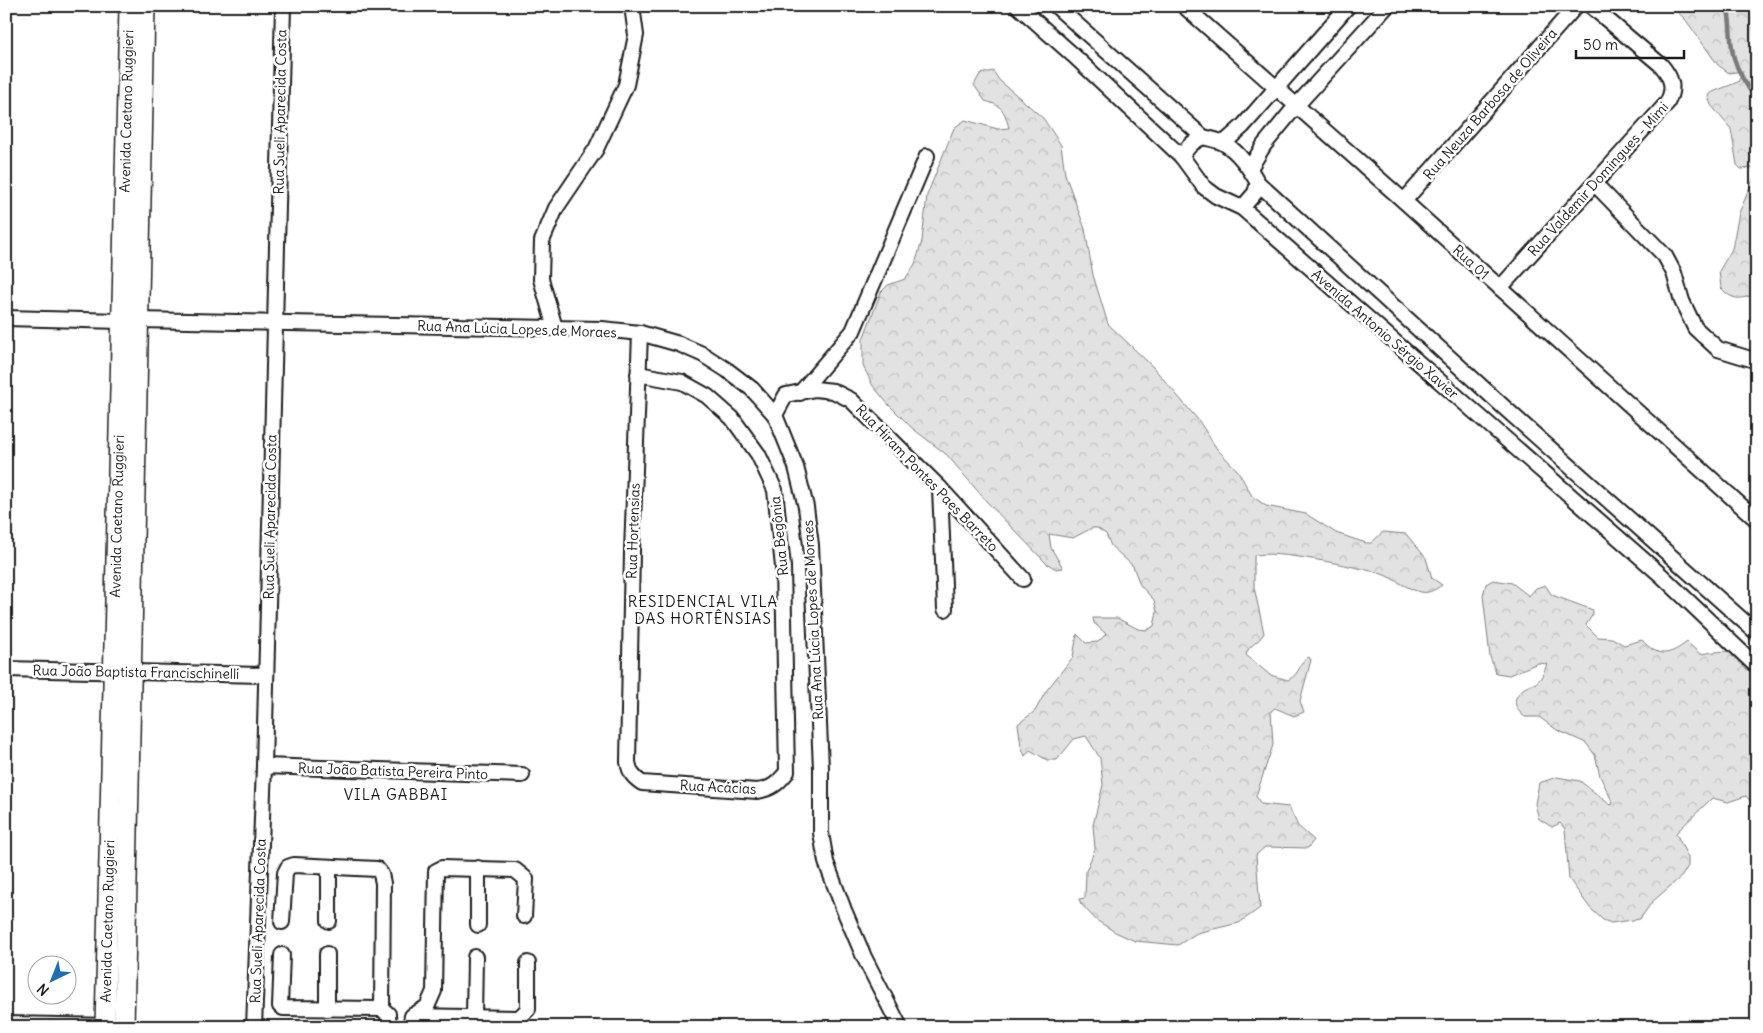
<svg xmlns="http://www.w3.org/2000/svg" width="1763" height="1033" font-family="Delius,sans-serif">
<defs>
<pattern id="forest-crowns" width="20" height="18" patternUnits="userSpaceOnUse" patternTransform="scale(1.25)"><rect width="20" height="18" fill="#e2e2e2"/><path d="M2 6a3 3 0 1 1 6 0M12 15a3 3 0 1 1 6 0" fill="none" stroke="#c1c1c1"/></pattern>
</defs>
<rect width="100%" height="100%" fill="#fff"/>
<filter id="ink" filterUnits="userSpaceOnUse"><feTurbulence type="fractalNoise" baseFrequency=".02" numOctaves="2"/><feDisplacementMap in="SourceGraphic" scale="10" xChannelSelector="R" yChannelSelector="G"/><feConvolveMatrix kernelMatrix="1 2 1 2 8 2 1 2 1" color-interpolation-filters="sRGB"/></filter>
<g filter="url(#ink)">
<!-- forest -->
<g fill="url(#forest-crowns)" stroke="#7f7f7f">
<path d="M 1671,6 L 1757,6 L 1757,294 C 1740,299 1734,302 1721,288 L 1719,271 L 1732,249 L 1739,213 L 1756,173 L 1752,168 L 1741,169 L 1737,165 L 1731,129 L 1711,105 L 1708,96 L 1710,93 L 1738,82 L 1743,71 L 1729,73 L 1718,65 L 1685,19 Z"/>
<path d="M 993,71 L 999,80 L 1043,118 L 1061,145 L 1065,174 L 1085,229 L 1093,275 L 1108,324 L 1153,367 L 1199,421 L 1217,449 L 1238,471 L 1252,496 L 1266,506 L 1306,514 L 1336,533 L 1366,543 L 1371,543 L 1383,532 L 1406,534 L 1426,558 L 1432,578 L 1442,585 C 1436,589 1429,594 1421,592 C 1409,590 1395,579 1382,574 C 1363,568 1269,548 1254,556 L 1254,587 L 1264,633 C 1260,642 1248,645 1246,655 L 1270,675 L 1288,680 C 1302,673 1298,662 1309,657 L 1311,660 L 1300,701 L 1304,712 L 1294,716 L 1275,708 L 1271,711 L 1273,745 L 1256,796 L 1261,804 L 1289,807 L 1298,826 L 1314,840 L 1308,848 L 1265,847 L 1256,855 L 1260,908 L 1239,923 L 1197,933 L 1178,945 L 1135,941 L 1115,932 L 1096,920 L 1081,904 L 1079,899 L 1085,898 L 1086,871 L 1095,849 L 1093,825 L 1103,785 L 1100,758 L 1086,736 L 1074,739 L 1057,760 L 1047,760 L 1030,750 L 1025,756 L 1021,746 L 1018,724 L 1035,711 L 1046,691 L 1073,657 L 1077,634 L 1086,643 L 1098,642 L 1106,634 L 1094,623 L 1093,618 L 1117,618 L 1138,629 L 1147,630 L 1154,626 L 1157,612 L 1154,600 L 1140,585 L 1133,566 L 1111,546 L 1106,534 L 1097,528 L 1092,528 L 1073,538 L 1049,534 L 1051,548 L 1063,568 L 1056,569 L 1046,563 L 987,502 L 947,455 L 912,428 L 888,404 L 873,386 L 863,366 L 863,339 L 881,292 L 888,285 L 905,279 L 915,264 L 922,241 L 927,195 L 954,128 L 965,120 L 998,129 L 1009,128 C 1004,110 1003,106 985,101 L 974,85 L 980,74 Z"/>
<path d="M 1493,580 L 1512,583 L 1529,596 L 1536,588 L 1545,585 L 1552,595 L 1593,610 L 1593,614 L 1586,625 L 1598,637 L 1612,638 L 1624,645 L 1642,640 C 1658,658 1669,656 1687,642 L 1700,654 C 1721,651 1738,648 1757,660 L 1757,809 L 1746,796 L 1728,802 L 1712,798 L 1676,833 L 1688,858 L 1688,866 L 1682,876 L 1652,902 L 1640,919 L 1611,923 L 1603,920 L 1590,908 L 1569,879 L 1565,829 L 1560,823 L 1552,827 L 1539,819 L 1535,804 L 1539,783 L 1557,777 L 1580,781 L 1609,804 L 1612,805 L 1613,803 L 1600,776 L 1595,755 L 1586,743 L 1557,730 L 1539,717 L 1525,717 C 1515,710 1511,699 1522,690 C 1527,685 1536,685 1540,679 C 1543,675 1545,669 1547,664 L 1538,663 L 1509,675 L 1496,673 L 1490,657 L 1483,595 L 1486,584 Z"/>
</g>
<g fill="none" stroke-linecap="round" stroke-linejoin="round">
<!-- stream -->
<path stroke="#7a7a7a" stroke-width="4.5" d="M 1727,6 C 1732,22 1729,43 1734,58 C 1738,72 1748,88 1757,100"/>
<defs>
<g id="minor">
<path d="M 1018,6 L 1073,55 L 1182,157 L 1204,187 L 1216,196 L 1242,208 L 1662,576 L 1753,663"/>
<path d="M 1056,6 L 1203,137 C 1210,139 1219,140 1225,144 C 1240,153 1250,169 1258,183 L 1507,410 L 1757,633"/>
<path d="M 1184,6 L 1404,201 L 1757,520"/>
<path d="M 1224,143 L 1243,126 L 1348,6"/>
<path d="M 1182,157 C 1187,147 1192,142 1203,137"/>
<path d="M 1250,168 L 1264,145 L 1296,106 L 1387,6"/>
<path d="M 1595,184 L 1665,256 L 1674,273 L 1682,301 L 1695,328 L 1718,349 L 1757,361"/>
<path d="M 1404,201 L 1576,6"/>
<path d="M 1242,208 L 1255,193 L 1258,183"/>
<path d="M 1500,288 L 1667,103 C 1675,88 1672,78 1661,65 L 1591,6"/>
<path d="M 6,318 L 121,321"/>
<path d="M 138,320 L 602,329 L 640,333 L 679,344 L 702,354 L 727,370 L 752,389 L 775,415 L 796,467 L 806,507 L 811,545 L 821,768 L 821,833 L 826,862 L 844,910 L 864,957 L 900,1027"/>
<path d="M 555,328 L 541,279 L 542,241 L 556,208 L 596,149 L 626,85 L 636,35 L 632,6"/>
<path d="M 638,374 L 682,382 L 707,396 L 732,418 L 758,454 L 775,490 L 783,567 L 787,772 C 778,783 772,789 757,791 L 642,783 C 633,777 630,773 628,762 L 632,552 L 640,333"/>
<path d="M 800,393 L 853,331 L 927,156"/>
<path d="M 775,415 L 786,395 L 815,389 L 833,391 L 851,400 L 940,488 L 1023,579"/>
<path d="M 940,488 L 945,609"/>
<path d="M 6,669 L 266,675"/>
<path d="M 264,766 L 522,775"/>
<path d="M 329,867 L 329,921"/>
<path d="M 478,868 L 478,925"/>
<path d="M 282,922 L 285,873 L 288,867 L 294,865 L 377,869 L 381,874 L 383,883 L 382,1009"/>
<path d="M 327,954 L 327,1009"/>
<path d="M 282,955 L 280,1006 L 283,1008 L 382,1009 L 388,1014 L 389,1027"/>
<path d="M 413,1016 L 519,1018 L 528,1009 L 528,963"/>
<path d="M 474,1017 L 475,957"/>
<path d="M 6,1024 L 113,1026"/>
<path d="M 254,1027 L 264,766 L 283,6"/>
<path d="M 410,1027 L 412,1016 L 427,1007 L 434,991 L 436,871 L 442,868 L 515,870 L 526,879 L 524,916"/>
</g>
<g id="secondary">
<path id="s1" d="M 105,1027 L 129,6"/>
<path d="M 124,1027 L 145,6"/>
</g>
</defs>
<!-- minor casing -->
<use href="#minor" stroke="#1c1c1c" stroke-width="18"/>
<!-- secondary casing -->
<use href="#secondary" stroke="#1c1c1c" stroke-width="22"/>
<!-- minor -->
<use href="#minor" stroke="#fff" stroke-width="14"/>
<!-- secondary -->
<use href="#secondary" stroke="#fff" stroke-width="19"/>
</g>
</g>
<g text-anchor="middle" stroke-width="5" stroke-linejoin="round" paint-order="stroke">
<!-- street labels -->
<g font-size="14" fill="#1c1c1c" stroke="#fff">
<text transform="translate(1490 104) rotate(-49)" y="5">Rua Neuza Barbosa de Oliveira</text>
<text dy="5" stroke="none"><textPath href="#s1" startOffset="916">Avenida Caetano Ruggieri</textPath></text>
<text transform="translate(280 112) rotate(-89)" y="5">Rua Sueli Aparecida Costa</text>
<text transform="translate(1598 179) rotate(-48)" y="5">Rua Valdemir Domingues - Mimi</text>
<text transform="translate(1471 262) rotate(42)" y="5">Rua 01</text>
<text transform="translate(517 329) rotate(2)" y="5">Rua Ana Lúcia Lopes de Moraes</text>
<text transform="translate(1385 334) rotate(41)" y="5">Avenida Antonio Sérgio Xavier</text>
<text transform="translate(927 478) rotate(46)" y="5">Rua Hiram Pontes Paes Barreto</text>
<text dy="5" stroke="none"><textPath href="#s1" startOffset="511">Avenida Caetano Ruggieri</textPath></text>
<text transform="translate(270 517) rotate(-89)" y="5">Rua Sueli Aparecida Costa</text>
<text transform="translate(633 531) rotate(-88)" y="5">Rua Hortensias</text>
<text transform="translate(779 536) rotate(-96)" y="5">Rua Begônia</text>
<text transform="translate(813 620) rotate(-93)" y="5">Rua Ana Lúcia Lopes de Moraes</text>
<text transform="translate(136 672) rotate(1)" y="5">Rua João Baptista Francischinelli</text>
<text transform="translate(393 771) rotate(2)" y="5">Rua João Batista Pereira Pinto</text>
<text transform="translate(718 787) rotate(3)" y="5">Rua Acácias</text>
<text dy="5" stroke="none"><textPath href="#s1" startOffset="106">Avenida Caetano Ruggieri</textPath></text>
<text transform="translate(258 921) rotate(-88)" y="5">Rua Sueli Aparecida Costa</text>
</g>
<!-- neighbourhood labels -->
<g font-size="15" letter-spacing="1" fill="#1c1c1c" stroke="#fff">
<text x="703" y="607">RESIDENCIAL VILA<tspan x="703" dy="17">DAS HORTÊNSIAS</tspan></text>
<text x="396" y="800">VILA GABBAI</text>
</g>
</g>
<!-- margin -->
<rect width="1763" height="1033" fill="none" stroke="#fff" stroke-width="25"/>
<rect x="12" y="12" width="1738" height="1008" fill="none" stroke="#1c1c1c" stroke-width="2" filter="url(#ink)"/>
<!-- north arrow -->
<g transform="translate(52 980) rotate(223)"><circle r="24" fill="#ffffff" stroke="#a4a4a4"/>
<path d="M0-4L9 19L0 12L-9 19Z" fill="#1f6fb2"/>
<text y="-8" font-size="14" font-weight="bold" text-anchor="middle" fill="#1c1c1c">N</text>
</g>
<!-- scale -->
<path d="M1576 50v8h108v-8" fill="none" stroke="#1c1c1c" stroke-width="2.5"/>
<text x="1583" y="50" font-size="15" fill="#1c1c1c" stroke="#ffffff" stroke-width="4" paint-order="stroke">50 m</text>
</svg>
